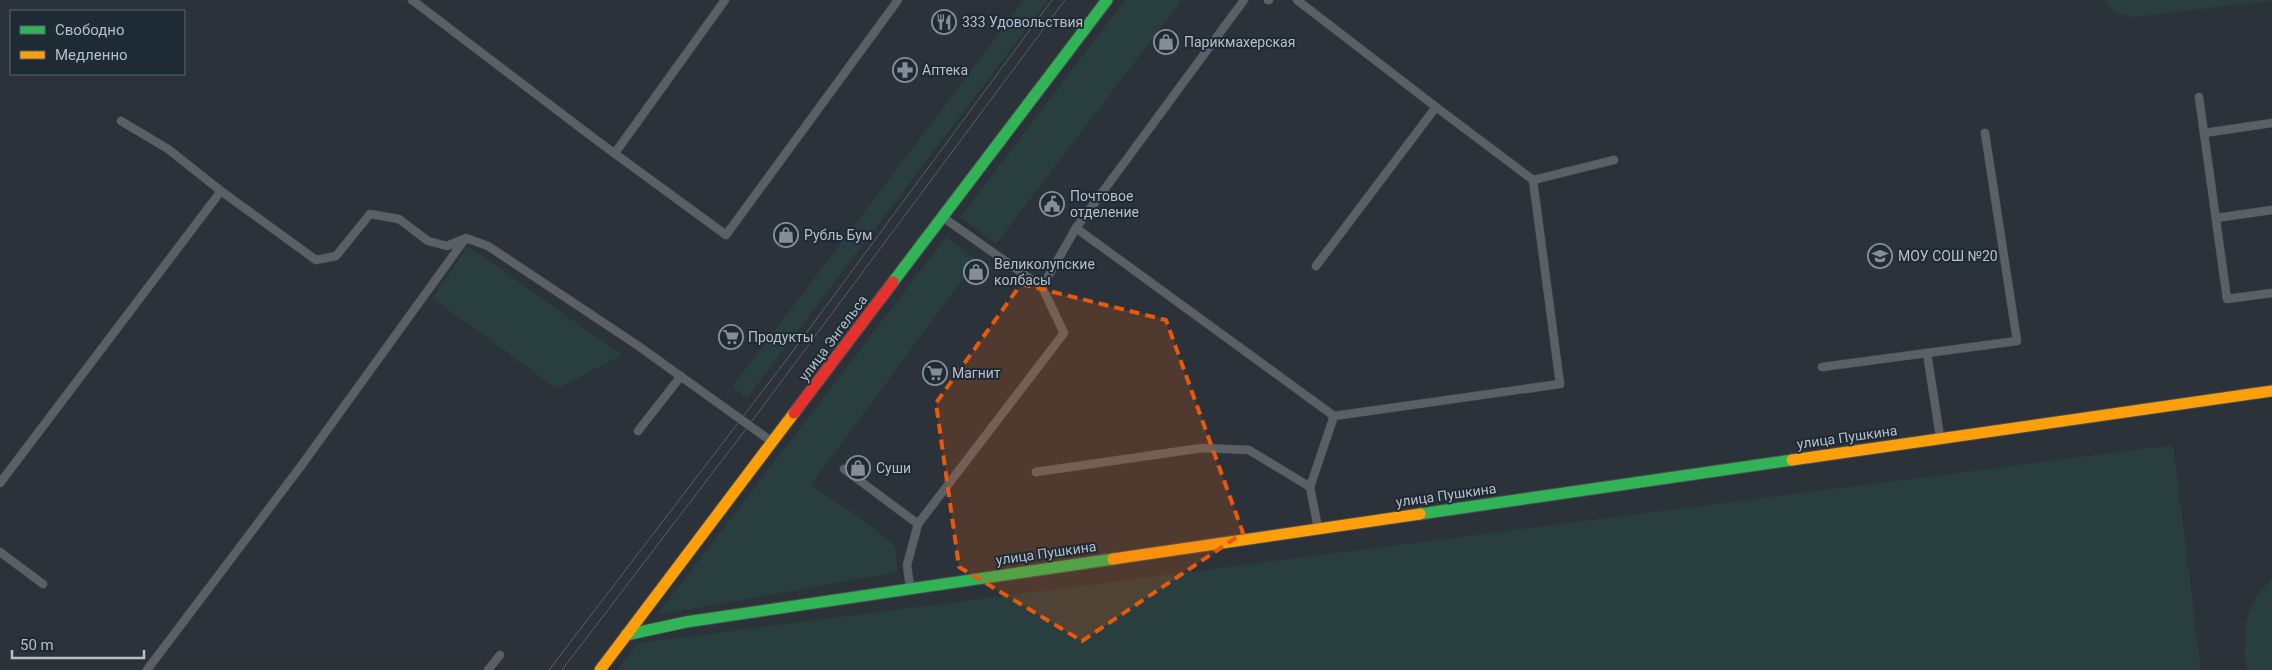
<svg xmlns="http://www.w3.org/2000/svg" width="2272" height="670" font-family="Roboto,sans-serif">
<rect width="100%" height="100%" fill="#2b3239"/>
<!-- green -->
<g fill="#283e3f">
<path d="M 1024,0 L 1048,0 L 747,398 L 732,387 Z"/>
<path d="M 1125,0 L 1182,0 L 996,244 L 960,217 Z"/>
<path d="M 2103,0 L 2272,0 L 2272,1 L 2132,17 L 2114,11 Z"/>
<path d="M 946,237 L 977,260 L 811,485 L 863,520 L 895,546 L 898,572 L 657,615 Z"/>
<path d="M 468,246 L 622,355 L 557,389 L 432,298 Z"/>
<path d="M 2173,445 L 2201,670 L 617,670 L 638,643 Z"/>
<path d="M 2272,580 L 2272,670 L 2248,670 C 2239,638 2245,600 2272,580 Z"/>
</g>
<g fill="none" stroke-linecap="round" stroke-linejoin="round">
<defs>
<g id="lane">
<path d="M 412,0 L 599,142 L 726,235 L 898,0"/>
<path d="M 1268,0 L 1269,0"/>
<path d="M 1297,0 L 1436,107"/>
<path d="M 2199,97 L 2204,133"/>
<path d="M 121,121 L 168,149 L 221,191 L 316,260 L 336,256 L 370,214 L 399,219 L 428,241 L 447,246 L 466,238 L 488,246 L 637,345 L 771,441"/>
<path d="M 2272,123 L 2204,133 L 2227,299 L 2272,293"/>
<path d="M 615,153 L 725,0"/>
<path d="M 1533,180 L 1614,160"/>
<path d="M 944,218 L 1042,287"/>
<path d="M 2216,218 L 2272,210"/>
<path d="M 1076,228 L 1334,416 L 1560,384 L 1533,180 L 1436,107 L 1316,266"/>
<path d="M 1927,353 L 1940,437"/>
<path d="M 1822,367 L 2017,341 L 1985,133"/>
<path d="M 638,431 L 681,376"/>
<path d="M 844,469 L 918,524"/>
<path d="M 1036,472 L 1202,448 L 1249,450 L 1310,487 L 1318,528"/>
<path d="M 0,483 L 221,191"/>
<path d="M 1310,487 L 1334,416"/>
<path d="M 0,552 L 43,584"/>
<path d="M 910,588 L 907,565 L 918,524 L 1064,333 L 1042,287 L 1076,228 L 1244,0"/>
<path d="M 147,670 L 301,466 L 465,239"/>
<path d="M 488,670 L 500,655"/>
</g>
<g id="fast">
<path d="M 893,282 L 1107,0"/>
<path d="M 1420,514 L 1792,460"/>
<path d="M 626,635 L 686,622 L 1113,559"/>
</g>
<g id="slow">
<path d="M 1792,460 L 2272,391"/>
<path d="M 1113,559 L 1420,514"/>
<path d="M 600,670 L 794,413"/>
</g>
<path id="jam" d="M 794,413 L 893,282"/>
</defs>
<!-- lane casing -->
<use href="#lane" stroke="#494e54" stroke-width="9"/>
<!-- fast casing -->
<use href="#fast" stroke="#494e54" stroke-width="13"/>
<!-- slow casing -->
<use href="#slow" stroke="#494e54" stroke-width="13"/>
<!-- jam casing -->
<use href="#jam" stroke="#494e54" stroke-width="13"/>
<!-- lane -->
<use href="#lane" stroke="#5b6067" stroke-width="8"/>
<!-- fast -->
<use href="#fast" stroke="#30b455" stroke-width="11"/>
<!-- slow -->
<use href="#slow" stroke="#ff9f0a" stroke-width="11"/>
<!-- jam -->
<use href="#jam" stroke="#e5322d" stroke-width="11"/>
<!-- tram -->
<g stroke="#5a5f64" stroke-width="1">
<path d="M 549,670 L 787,359 L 1052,0"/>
<path d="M 562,670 L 749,425 L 1065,0"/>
</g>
</g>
<!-- marked area -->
<path fill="#e8590c" fill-opacity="0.2" stroke="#e8590c" stroke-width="4" stroke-dasharray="10 6" stroke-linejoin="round" d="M 1021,284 L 1166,320 L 1243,533 L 1082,641 L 959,567 L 936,403 Z"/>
<!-- icons -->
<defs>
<symbol id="restaurant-ring" viewBox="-11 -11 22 22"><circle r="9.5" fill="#1e2a34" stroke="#858e97" stroke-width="1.5"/><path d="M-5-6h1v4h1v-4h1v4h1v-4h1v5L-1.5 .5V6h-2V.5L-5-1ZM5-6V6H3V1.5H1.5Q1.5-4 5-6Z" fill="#858e97"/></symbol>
<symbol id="shop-ring" viewBox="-11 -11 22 22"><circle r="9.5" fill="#1e2a34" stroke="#858e97" stroke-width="1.5"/><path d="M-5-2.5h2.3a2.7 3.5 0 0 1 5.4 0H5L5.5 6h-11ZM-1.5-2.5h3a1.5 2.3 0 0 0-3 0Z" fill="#858e97"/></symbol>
<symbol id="pharmacy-ring" viewBox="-11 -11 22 22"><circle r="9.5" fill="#1e2a34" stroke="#858e97" stroke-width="1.5"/><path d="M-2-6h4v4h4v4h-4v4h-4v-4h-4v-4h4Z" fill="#858e97"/></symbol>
<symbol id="civic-ring" viewBox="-11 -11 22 22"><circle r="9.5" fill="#1e2a34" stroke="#858e97" stroke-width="1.5"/><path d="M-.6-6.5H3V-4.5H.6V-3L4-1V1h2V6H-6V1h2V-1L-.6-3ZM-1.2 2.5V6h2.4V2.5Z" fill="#858e97"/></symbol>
<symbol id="school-ring" viewBox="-11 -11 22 22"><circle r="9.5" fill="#1e2a34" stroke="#858e97" stroke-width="1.5"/><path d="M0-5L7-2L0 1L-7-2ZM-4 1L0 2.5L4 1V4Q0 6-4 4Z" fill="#858e97"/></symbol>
<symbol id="supermarket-ring" viewBox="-11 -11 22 22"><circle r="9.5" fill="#1e2a34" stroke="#858e97" stroke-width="1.5"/><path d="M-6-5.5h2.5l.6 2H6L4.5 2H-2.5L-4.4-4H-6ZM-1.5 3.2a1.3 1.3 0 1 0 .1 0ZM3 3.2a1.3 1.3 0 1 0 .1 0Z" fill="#858e97"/></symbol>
</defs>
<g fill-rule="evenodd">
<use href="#restaurant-ring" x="930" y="8" width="28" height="28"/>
<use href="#shop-ring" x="1152" y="28" width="28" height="28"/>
<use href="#pharmacy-ring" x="891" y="56" width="28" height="28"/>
<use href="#civic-ring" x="1038" y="190" width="28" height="28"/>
<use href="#shop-ring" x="772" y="221" width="28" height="28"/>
<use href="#school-ring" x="1866" y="242" width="28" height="28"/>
<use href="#shop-ring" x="962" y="258" width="28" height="28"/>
<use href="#supermarket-ring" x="717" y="323" width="28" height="28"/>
<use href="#supermarket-ring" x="921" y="359" width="28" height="28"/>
<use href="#shop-ring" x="844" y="454" width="28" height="28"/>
</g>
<g text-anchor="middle" stroke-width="4" stroke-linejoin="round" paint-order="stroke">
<!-- poi labels -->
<g font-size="14" fill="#b6bfca" stroke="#1e2a34" text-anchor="start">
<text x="962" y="27">333 Удовольствия</text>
<text x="1184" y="47">Парикмахерская</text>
<text x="922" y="75">Аптека</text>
<text x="1070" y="201">Почтовое<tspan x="1070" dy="16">отделение</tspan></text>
<text x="804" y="240">Рубль Бум</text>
<text x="1898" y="261">МОУ СОШ №20</text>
<text x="994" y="269">Великолупские<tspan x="994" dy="16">колбасы</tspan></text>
<text x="748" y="342">Продукты</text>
<text x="952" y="378">Магнит</text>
<text x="876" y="473">Суши</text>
</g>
<!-- street labels -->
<g font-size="14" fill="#b6bfca" stroke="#1e2a34">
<text transform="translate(833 338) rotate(-53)" y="5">улица Энгельса</text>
<text transform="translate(1847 437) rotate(-8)" y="5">улица Пушкина</text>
<text transform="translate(1446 495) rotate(-8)" y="5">улица Пушкина</text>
<text transform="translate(1046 553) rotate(-8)" y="5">улица Пушкина</text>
</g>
</g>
<!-- legend -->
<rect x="10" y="10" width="175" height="65" fill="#1e2a34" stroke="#5b6670"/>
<rect x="20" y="26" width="25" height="8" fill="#30b455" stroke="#5b6670"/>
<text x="55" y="35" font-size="15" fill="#b6bfca">Свободно</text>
<rect x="20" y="51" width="25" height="8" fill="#ff9f0a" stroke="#5b6670"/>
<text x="55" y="60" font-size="15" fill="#b6bfca">Медленно</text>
<!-- scale -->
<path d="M12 650v8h132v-8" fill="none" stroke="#b6bfca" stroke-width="2.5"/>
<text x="20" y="650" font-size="15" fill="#b6bfca" stroke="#1e2a34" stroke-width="4" paint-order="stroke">50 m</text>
</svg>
